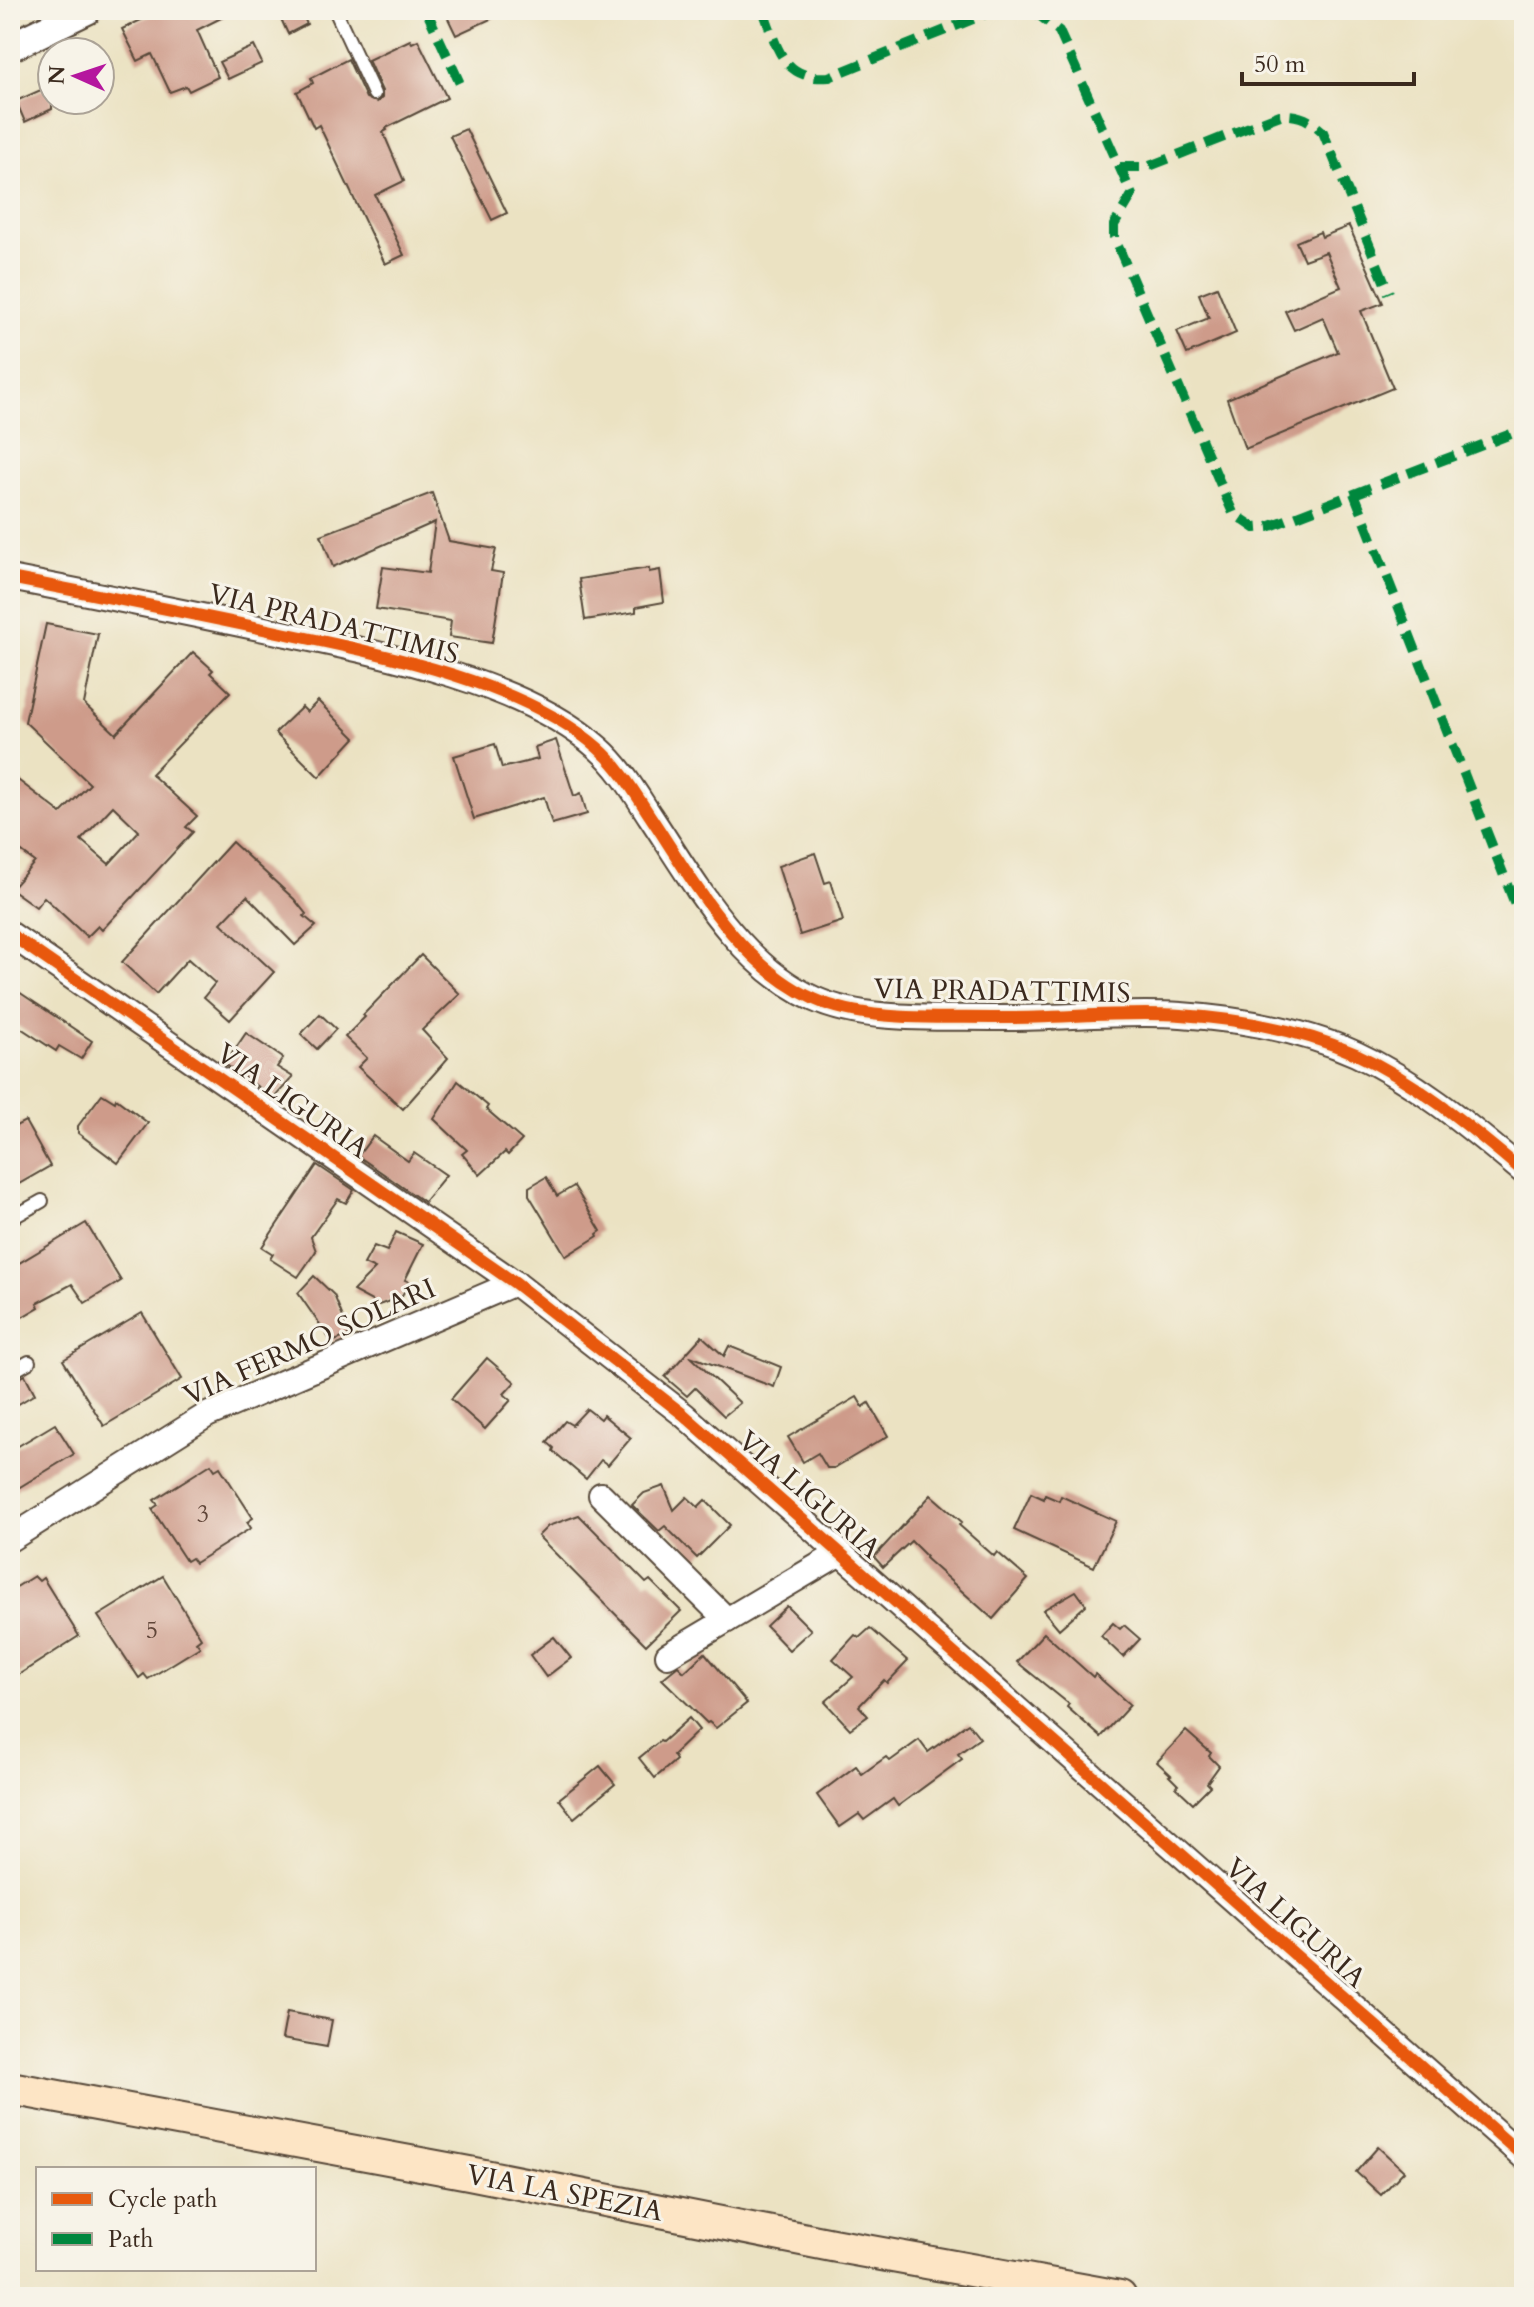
<svg xmlns="http://www.w3.org/2000/svg" width="1534" height="2307" font-family="Cardo,serif">
<rect width="100%" height="100%" fill="#f7f3e8"/>
<filter id="ink" filterUnits="userSpaceOnUse"><feTurbulence type="fractalNoise" baseFrequency=".0125" numOctaves="2"/><feDisplacementMap in="SourceGraphic" scale="16" xChannelSelector="R" yChannelSelector="G"/><feConvolveMatrix kernelMatrix="1 2 1 2 8 2 1 2 1" color-interpolation-filters="sRGB"/></filter>
<filter id="wash" filterUnits="userSpaceOnUse"><feTurbulence type="fractalNoise" baseFrequency=".006" numOctaves="4" result="noise"/><feDisplacementMap in="SourceGraphic" scale="32" xChannelSelector="R" yChannelSelector="G"/><feGaussianBlur stdDeviation="1.8" result="paint"/><feColorMatrix in="noise" values="0 0 0 0 0 0 0 0 0 0 0 0 0 0 0 0 0 1.4 0 .05"/><feComposite in="paint" operator="in"/></filter>
<g filter="url(#wash)">
<rect width="100%" height="100%" fill="#ebe2c2"/>
<g id="blocks">
<!-- building -->
<g fill="#ce9b8a" fill-rule="evenodd">
<path d="M 162,10 L 237,10 L 197,30 L 218,77 L 189,91 L 186,86 L 170,92 L 152,54 L 138,61 L 122,29 Z"/>
<path d="M 277,10 L 300,10 L 307,24 L 288,34 Z"/>
<path d="M 444,10 L 510,10 L 456,35 Z"/>
<path d="M 410,40 L 412,43 L 418,40 L 447,98 L 386,128 L 387,130 L 383,132 L 404,181 L 375,195 L 404,255 L 385,264 L 319,125 L 314,128 L 297,92 L 313,83 L 311,78 L 348,59 L 366,98 L 377,102 L 382,98 L 382,91 L 368,60 Z"/>
<path d="M 254,46 L 262,63 L 228,79 L 219,62 Z"/>
<path d="M 52,85 L 52,109 L 25,122 L 16,101 Z"/>
<path d="M 466,129 L 507,213 L 492,220 L 450,136 Z"/>
<path d="M 1349,226 L 1383,303 L 1361,311 L 1393,388 L 1245,449 L 1227,399 L 1338,352 L 1323,317 L 1294,330 L 1285,311 L 1341,287 L 1326,252 L 1304,260 L 1296,242 L 1320,232 L 1322,237 Z"/>
<path d="M 1217,287 L 1236,333 L 1187,354 L 1177,331 L 1209,318 L 1199,294 Z"/>
<path d="M 432,493 L 449,541 L 496,549 L 491,571 L 503,573 L 492,643 L 449,637 L 451,621 L 376,609 L 383,567 L 428,573 L 435,522 L 333,567 L 321,535 Z"/>
<path d="M 649,568 L 649,572 L 660,570 L 664,602 L 636,607 L 636,612 L 585,620 L 579,579 Z"/>
<path d="M 46,624 L 98,634 L 84,704 L 116,734 L 193,652 L 213,670 L 210,673 L 230,692 L 151,774 L 197,816 L 186,827 L 193,832 L 102,930 L 98,926 L 87,937 L 44,897 L 36,907 L 11,889 L 35,862 L 10,843 L 10,774 L 61,813 L 90,784 L 25,722 ZM 113,806 L 139,831 L 109,864 L 81,840 Z"/>
<path d="M 318,701 L 355,738 L 319,777 L 275,733 L 302,707 L 307,712 Z"/>
<path d="M 556,740 L 574,796 L 581,793 L 587,814 L 552,824 L 544,797 L 474,819 L 454,756 L 495,744 L 502,768 L 538,759 L 535,747 Z"/>
<path d="M 232,842 L 294,899 L 306,914 L 304,916 L 316,926 L 295,945 L 247,896 L 221,923 L 274,972 L 230,1020 L 204,997 L 215,983 L 188,959 L 156,994 L 122,962 Z"/>
<path d="M 815,853 L 825,883 L 831,881 L 843,921 L 800,935 L 778,866 Z"/>
<path d="M 421,955 L 460,994 L 422,1030 L 448,1058 L 403,1109 L 358,1067 L 367,1058 L 345,1037 L 365,1017 L 363,1015 Z"/>
<path d="M 10,986 L 92,1041 L 81,1059 L 59,1046 L 56,1051 L 10,1021 Z"/>
<path d="M 320,1014 L 336,1029 L 317,1049 L 301,1034 Z"/>
<path d="M 246,1033 L 283,1058 L 277,1067 L 293,1077 L 274,1098 L 225,1064 Z"/>
<path d="M 458,1081 L 488,1106 L 486,1109 L 522,1140 L 508,1155 L 505,1152 L 480,1175 L 462,1154 L 467,1150 L 434,1119 Z"/>
<path d="M 102,1094 L 115,1102 L 116,1099 L 148,1123 L 118,1163 L 78,1133 L 78,1126 Z"/>
<path d="M 25,1121 L 50,1166 L 10,1189 L 10,1129 Z"/>
<path d="M 373,1136 L 408,1161 L 414,1153 L 446,1175 L 424,1202 L 358,1156 Z"/>
<path d="M 317,1165 L 354,1190 L 346,1203 L 338,1199 L 311,1237 L 316,1251 L 298,1277 L 270,1259 L 273,1254 L 262,1247 Z"/>
<path d="M 546,1177 L 557,1196 L 574,1186 L 601,1231 L 597,1234 L 598,1236 L 566,1256 L 529,1195 L 529,1187 Z"/>
<path d="M 86,1223 L 121,1281 L 85,1303 L 72,1284 L 37,1303 L 39,1307 L 10,1324 L 10,1272 L 17,1267 L 16,1265 Z"/>
<path d="M 396,1232 L 423,1244 L 405,1280 L 410,1282 L 401,1297 L 379,1305 L 353,1291 L 375,1269 L 364,1264 L 374,1246 L 387,1251 Z"/>
<path d="M 314,1276 L 334,1295 L 350,1335 L 332,1342 L 298,1293 Z"/>
<path d="M 142,1313 L 182,1379 L 104,1426 L 63,1360 Z"/>
<path d="M 702,1336 L 724,1356 L 729,1346 L 781,1367 L 774,1387 L 690,1356 L 740,1403 L 724,1416 L 695,1388 L 687,1396 L 665,1377 Z"/>
<path d="M 487,1358 L 515,1382 L 504,1394 L 511,1400 L 485,1429 L 451,1399 Z"/>
<path d="M 25,1375 L 35,1394 L 10,1409 L 10,1383 Z"/>
<path d="M 857,1397 L 863,1407 L 869,1403 L 888,1436 L 834,1468 L 827,1468 L 818,1453 L 803,1462 L 788,1437 Z"/>
<path d="M 587,1409 L 600,1419 L 603,1415 L 631,1438 L 608,1465 L 601,1460 L 586,1479 L 553,1451 L 554,1448 L 547,1442 L 565,1421 L 572,1425 Z"/>
<path d="M 55,1424 L 74,1454 L 10,1493 L 10,1451 Z"/>
<path d="M 211,1464 L 215,1470 L 220,1467 L 253,1518 L 247,1522 L 251,1528 L 195,1563 L 191,1558 L 186,1561 L 152,1509 L 158,1505 L 154,1500 Z"/>
<path d="M 664,1486 L 674,1510 L 687,1497 L 698,1507 L 705,1500 L 730,1525 L 697,1558 L 665,1526 L 659,1531 L 632,1505 L 644,1493 Z"/>
<path d="M 1031,1493 L 1044,1499 L 1045,1495 L 1059,1501 L 1061,1496 L 1116,1521 L 1094,1567 L 1014,1530 Z"/>
<path d="M 931,1495 L 962,1522 L 959,1525 L 994,1556 L 997,1552 L 1028,1579 L 993,1619 L 925,1558 L 926,1556 L 911,1541 L 883,1567 L 874,1557 Z"/>
<path d="M 579,1515 L 646,1583 L 650,1580 L 681,1611 L 646,1645 L 538,1536 L 548,1526 Z"/>
<path d="M 34,1576 L 39,1581 L 43,1578 L 79,1636 L 18,1675 L 10,1662 L 10,1591 Z"/>
<path d="M 163,1576 L 201,1638 L 196,1642 L 200,1647 L 148,1679 L 144,1674 L 139,1678 L 98,1616 Z"/>
<path d="M 1076,1591 L 1086,1605 L 1059,1629 L 1043,1610 Z"/>
<path d="M 787,1606 L 811,1630 L 789,1650 L 766,1626 Z"/>
<path d="M 1113,1623 L 1120,1629 L 1124,1625 L 1140,1639 L 1123,1657 L 1101,1636 Z"/>
<path d="M 870,1628 L 908,1661 L 887,1683 L 884,1680 L 859,1706 L 868,1716 L 850,1729 L 825,1702 L 853,1677 L 833,1659 L 855,1635 L 859,1638 Z"/>
<path d="M 1044,1633 L 1093,1677 L 1095,1674 L 1130,1705 L 1101,1737 L 1067,1707 L 1069,1704 L 1017,1662 Z"/>
<path d="M 554,1637 L 571,1658 L 546,1677 L 530,1655 Z"/>
<path d="M 705,1653 L 747,1703 L 716,1728 L 709,1722 L 707,1723 L 662,1679 L 678,1666 L 684,1672 Z"/>
<path d="M 689,1718 L 699,1730 L 673,1755 L 676,1760 L 655,1778 L 639,1758 L 660,1741 L 662,1742 Z"/>
<path d="M 968,1723 L 980,1738 L 958,1754 L 962,1759 L 898,1806 L 893,1799 L 864,1820 L 859,1814 L 840,1827 L 817,1795 L 856,1766 L 862,1774 L 886,1757 L 890,1761 L 919,1740 L 928,1752 Z"/>
<path d="M 1186,1731 L 1211,1753 L 1209,1756 L 1219,1766 L 1207,1783 L 1210,1786 L 1193,1803 L 1176,1787 L 1178,1785 L 1169,1776 L 1171,1775 L 1157,1762 Z"/>
<path d="M 600,1766 L 615,1784 L 574,1818 L 559,1799 Z"/>
<path d="M 287,2012 L 332,2020 L 327,2047 L 282,2039 Z"/>
<path d="M 1378,2147 L 1404,2171 L 1381,2195 L 1356,2172 Z"/>
</g>
</g>
</g>
<g filter="url(#ink)">
<use href="#blocks" fill-opacity="0" stroke="#554637" stroke-width="2"/>
<g fill="none" stroke-linecap="round" stroke-linejoin="round">
<defs>
<g id="service">
<path d="M 335,10 L 374,94"/>
<path d="M 10,1219 L 42,1201"/>
<path d="M 10,1373 L 29,1362"/>
</g>
<g id="minor">
<path d="M 10,578 C 103,596 195,614 287,634 C 383,654 525,683 598,748 C 620,767 635,793 650,816 C 694,882 739,965 814,999 C 865,1022 937,1017 992,1018 C 1055,1019 1118,1011 1181,1015 C 1240,1019 1302,1030 1356,1054 C 1419,1083 1471,1128 1524,1172"/>
<path d="M 10,934 L 515,1283 L 684,1415 L 1524,2157"/>
<path d="M 601,1495 L 727,1620"/>
<path d="M 10,1539 L 207,1415 L 515,1283"/>
<path d="M 668,1655 L 840,1553"/>
</g>
<path id="tertiary" d="M 10,47 L 87,10"/>
<path id="secondary" d="M 10,2088 L 469,2173 L 832,2245 L 1120,2297"/>
</defs>
<!-- service casing -->
<use href="#service" stroke="#554637" stroke-width="16"/>
<!-- minor casing -->
<use href="#minor" stroke="#554637" stroke-width="28"/>
<!-- tertiary casing -->
<use href="#tertiary" stroke="#554637" stroke-width="32"/>
<!-- secondary casing -->
<use href="#secondary" stroke="#554637" stroke-width="36"/>
<!-- service -->
<use href="#service" stroke="#fff" stroke-width="12"/>
<!-- minor -->
<use href="#minor" stroke="#fff" stroke-width="24"/>
<!-- tertiary -->
<use href="#tertiary" stroke="#fff" stroke-width="28"/>
<!-- secondary -->
<use href="#secondary" stroke="#fde5c5" stroke-width="32"/>
<!-- quiet -->
<g stroke="#00873e" stroke-width="10" stroke-dasharray="20 10" stroke-linecap="butt">
<path d="M 426,10 L 463,90"/>
<path d="M 763,10 C 777,46 782,81 829,77 L 995,10"/>
<path d="M 1033,10 L 1059,31 L 1132,195 L 1114,225 L 1114,237 L 1233,513 L 1255,528 L 1268,527 L 1524,429"/>
<path d="M 1120,167 L 1147,167 L 1280,115 C 1299,114 1309,119 1323,132 L 1389,293"/>
<path d="M 1354,493 L 1524,927"/>
</g>
<defs>
<g id="cycleway">
<path d="M 10,578 C 103,596 195,614 287,634 C 383,654 525,683 598,748 C 620,767 635,793 650,816 C 694,882 739,965 814,999 C 865,1022 937,1017 992,1018 C 1055,1019 1118,1011 1181,1015 C 1240,1019 1302,1030 1356,1054 C 1419,1083 1471,1128 1524,1172"/>
<path d="M 10,934 L 515,1283 L 684,1415 L 1524,2157"/>
</g>
</defs>
<!-- cycleway casing -->
<use href="#cycleway" stroke="#f7f3e8" stroke-width="17"/>
<!-- cycleway -->
<use href="#cycleway" stroke="#e8590c" stroke-width="12"/>
</g>
</g>
<g text-anchor="middle" stroke-width="6" stroke-linejoin="round" paint-order="stroke">
<!-- number labels -->
<g font-size="24" fill="#604639">
<text x="203" y="1522">3</text>
<text x="152" y="1638">5</text>
</g>
<!-- street labels -->
<g font-size="28" fill="#3b2a1e" stroke="#f7f3e8">
<text transform="translate(334 623) rotate(14)" y="10">VIA PRADATTIMIS</text>
<text transform="translate(1002 990) rotate(1)" y="10">VIA PRADATTIMIS</text>
<text transform="translate(293 1100) rotate(35)" y="10">VIA LIGURIA</text>
<text transform="translate(309 1341) rotate(-24)" y="10">VIA FERMO SOLARI</text>
<text transform="translate(810 1494) rotate(41)" y="10">VIA LIGURIA</text>
<text transform="translate(1296 1922) rotate(42)" y="10">VIA LIGURIA</text>
<text transform="translate(565 2192) rotate(11)" y="10">VIA LA SPEZIA</text>
</g>
</g>
<!-- margin -->
<rect width="1534" height="2307" fill="none" stroke="#f7f3e8" stroke-width="40"/>
<!-- legend -->
<rect x="36" y="2167" width="280" height="104" fill="#f7f3e8" stroke="#aca397" stroke-width="2"/>
<rect x="52" y="2193" width="40" height="12" fill="#e8590c" stroke="#aca397" stroke-width="2"/>
<text x="108" y="2207" font-size="24" fill="#3b2a1e">Cycle path</text>
<rect x="52" y="2233" width="40" height="12" fill="#00873e" stroke="#aca397" stroke-width="2"/>
<text x="108" y="2247" font-size="24" fill="#3b2a1e">Path</text>
<!-- north arrow -->
<g transform="translate(76 76) rotate(273)"><circle r="38" fill="#f7f3e8" stroke="#aca397" stroke-width="2"/>
<path d="M0-6L14 30L0 20L-14 30Z" fill="#b5179e"/>
<text y="-12" font-size="22" font-weight="bold" text-anchor="middle" fill="#3b2a1e">N</text>
</g>
<!-- scale -->
<path d="M1242 72v12h172v-12" fill="none" stroke="#3b2a1e" stroke-width="4"/>
<text x="1254" y="72" font-size="24" fill="#3b2a1e" stroke="#f7f3e8" stroke-width="6" paint-order="stroke">50 m</text>
</svg>
